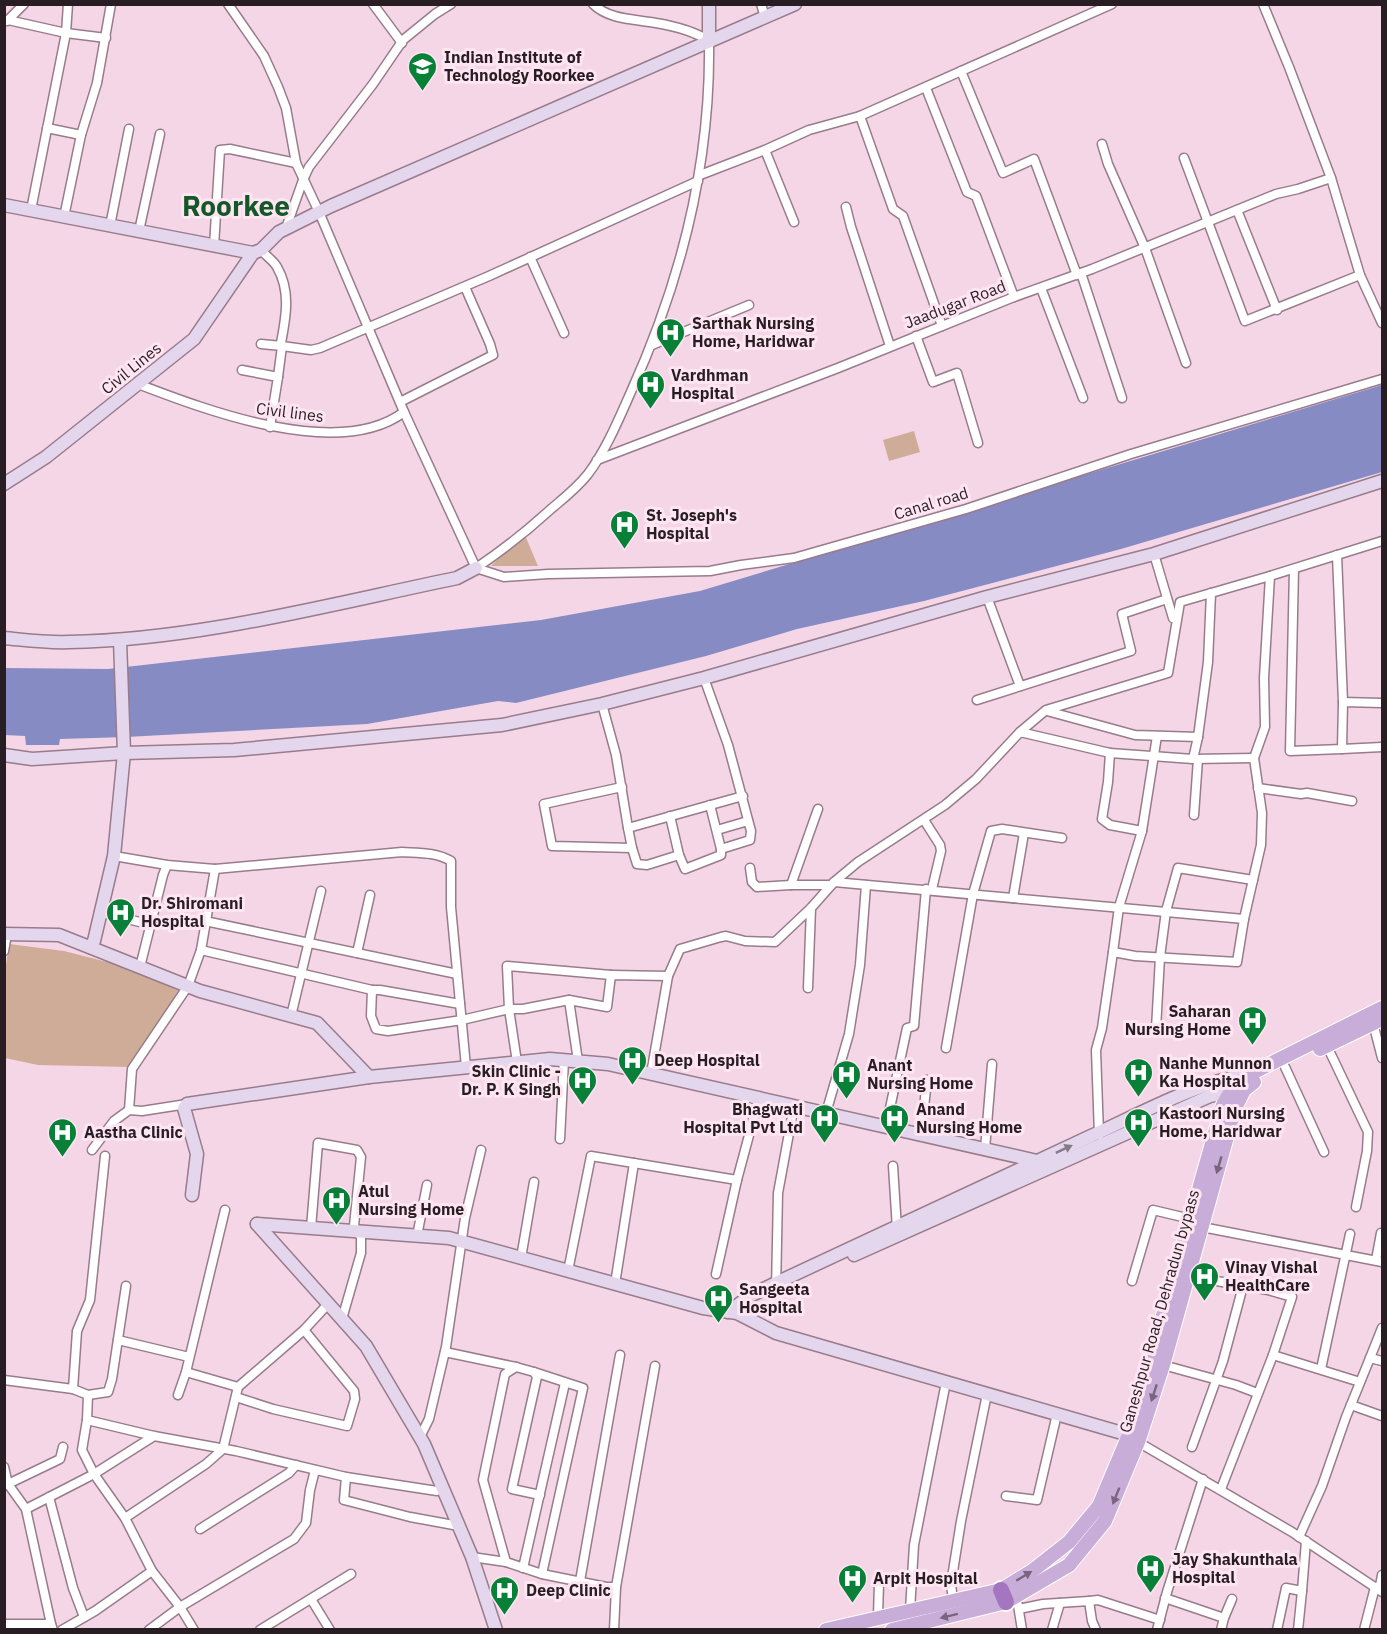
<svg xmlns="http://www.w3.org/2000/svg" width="1387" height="1634" font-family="'IBM Plex Sans',sans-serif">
<rect width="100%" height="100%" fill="#f5d6e6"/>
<!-- green -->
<g fill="#cfac98">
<path d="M 914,431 L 920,452 L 889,461 L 883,440 Z"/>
<path d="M 524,533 L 538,566 L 491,566 Z"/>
<path d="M 9,944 L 64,951 L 123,966 L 184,993 L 130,1067 L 38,1065 L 5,1058 L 4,979 Z"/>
</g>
<!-- water -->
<path fill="#868bc3" d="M 1382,385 L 1382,472 L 1121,549 L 924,601 L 797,629 L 706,656 L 516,703 L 498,701 L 367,724 L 126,737 L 60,739 L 59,745 L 26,745 L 25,736 L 5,735 L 4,668 L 108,669 L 541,620 L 700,591 Z"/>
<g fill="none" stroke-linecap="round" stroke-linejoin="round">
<defs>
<g id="street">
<path d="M 228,4 L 264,56 L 278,87 L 286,108 L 296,163 L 319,212 L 404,412 L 476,568"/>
<path d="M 373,4 L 402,43"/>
<path d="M 761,4 L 765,17"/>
<path d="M 1263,4 L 1289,67 L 1331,178 L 1360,275 L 1382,323"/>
<path d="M 8,20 L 66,33 L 106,38"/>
<path d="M 7,21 L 24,4"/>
<path d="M 961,71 L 1003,173 L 1034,159 L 1077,275"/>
<path d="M 926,88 L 967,192 L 976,196 L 1014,297"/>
<path d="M 860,116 L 893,209 L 903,216 L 942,326"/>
<path d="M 47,128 L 81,135"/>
<path d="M 1102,144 L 1108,164 L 1145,248 L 1186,363"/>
<path d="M 765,150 L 794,222"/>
<path d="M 1184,158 L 1245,321 L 1360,275"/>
<path d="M 700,175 L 765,150 L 809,130 L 860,116 L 1112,4"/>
<path d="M 846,207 L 851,227 L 890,346"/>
<path d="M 31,210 L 66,33 L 68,4"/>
<path d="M 1237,210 L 1277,310"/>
<path d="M 64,217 L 81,135 L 97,83 L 111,4"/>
<path d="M 110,226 L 129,129"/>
<path d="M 286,228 L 303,180 L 309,167 L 373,84 L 403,40 L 435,14 L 451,4"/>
<path d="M 139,231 L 160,134"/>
<path d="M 214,246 L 220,150 L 230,149 L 296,163"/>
<path d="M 261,250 C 266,256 274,261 277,267 C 291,291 286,317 281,343 L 282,346 L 311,350 L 320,348 L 489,276 L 698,181"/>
<path d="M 530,257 L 564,333"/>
<path d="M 1081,273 L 1122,398"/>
<path d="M 1041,288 L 1083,398"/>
<path d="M 916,336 L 933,382 L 957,373 L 978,443"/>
<path d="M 261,344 L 282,346 L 278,377"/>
<path d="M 652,345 L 749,305"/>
<path d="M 242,370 L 278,377 L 270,427"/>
<path d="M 138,384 C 206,410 339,461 404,412"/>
<path d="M 400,402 L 493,355 L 490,344 L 465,287"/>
<path d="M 597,460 L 838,368 L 1014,297 L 1092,269 L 1276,194 L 1298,189 L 1331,178"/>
<path d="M 1154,554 L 1173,618"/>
<path d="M 1337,555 L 1343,702"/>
<path d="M 476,568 L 504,577 L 548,574 L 710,571 L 741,565 L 794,558 L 966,509 L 1131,454 L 1382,379"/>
<path d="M 476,568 C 503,550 528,530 551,509 C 564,498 577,488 588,474 C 606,450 618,421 630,394 C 680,284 711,163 709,41 C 694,31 674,26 656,23 C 635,19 609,20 593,4"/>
<path d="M 1294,569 L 1290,751 L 1342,749 L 1343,702 L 1382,703"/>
<path d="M 987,597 L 1020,686"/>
<path d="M 704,678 L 728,745 L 751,831 L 750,840 L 721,849"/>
<path d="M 977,700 L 1131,651 L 1122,614 L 1167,599"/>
<path d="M 602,704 L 616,755 L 628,828 L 743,796"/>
<path d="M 1047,711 L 1135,735 L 1198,737 L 1208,662 L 1211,593"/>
<path d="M 1020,732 L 1046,710 L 1168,673 L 1180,602 L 1270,576"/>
<path d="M 1342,749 L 1382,747"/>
<path d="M 1110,753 L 1108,782 L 1102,819 L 1110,825 L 1142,831"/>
<path d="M 622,787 L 544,804 L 552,846 L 632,848 L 628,828"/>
<path d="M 1258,788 L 1301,794 L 1307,793 L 1352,801"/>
<path d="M 818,809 L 791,885 L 831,885"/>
<path d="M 1194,815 L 1198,759 L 1193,759 L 1198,737"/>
<path d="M 924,820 L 940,845 L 941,851 L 932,889"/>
<path d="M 717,830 L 748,821"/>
<path d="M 632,848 L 637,864 L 647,865 L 679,855 L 670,816"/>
<path d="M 679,855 L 685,869 L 721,855 L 721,849 L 710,805"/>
<path d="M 114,856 L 167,865 L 215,869 L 402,852 C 419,853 436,852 451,861 L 451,907 L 466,1067"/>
<path d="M 750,868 L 752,882 L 757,887 L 791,885"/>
<path d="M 834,882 L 1244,919 L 1237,962 L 1135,956 L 1113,952 L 1102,1028 L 1096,1050 L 1099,1135"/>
<path d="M 1013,898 L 1024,833"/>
<path d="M 99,912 L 152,925"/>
<path d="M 1244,919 L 1261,845 L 1262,813 L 1254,758 L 1265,727 L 1264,678 L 1270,576 L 1382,541"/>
<path d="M 205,921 L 457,974"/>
<path d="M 201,950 L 372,990 L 380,990 L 460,1004"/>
<path d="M 4,951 L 7,934"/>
<path d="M 1113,952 L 1119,907 L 1142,831 L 1157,736"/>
<path d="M 357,953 L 370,895"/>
<path d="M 140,967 L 163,875 L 167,865"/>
<path d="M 808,988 L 811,908"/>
<path d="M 372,990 L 371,1016 L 376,1029 L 388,1031 L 462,1020 L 509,1009 L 523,1009 L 569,1000"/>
<path d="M 291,1016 L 321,891"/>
<path d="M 1373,1023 L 1382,1058"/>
<path d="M 1156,1029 L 1160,957 L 1166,911 L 1178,868 L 1253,880"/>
<path d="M 1327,1046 L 1368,1132 L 1367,1151 L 1356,1207"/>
<path d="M 946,1048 L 973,894 L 991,831 L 1002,829 L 1062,838"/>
<path d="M 578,1061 L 569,1000 L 607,1007 L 611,975 L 668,976 L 680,949 L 721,937 L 726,936 L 745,941 L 775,942 L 811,908 L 834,882 L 858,862 L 945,805 L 976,779 L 1020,732 L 1110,753 L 1193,759 L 1254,758"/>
<path d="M 517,1062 L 509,1009 L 507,966 L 611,975"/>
<path d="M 1285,1067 L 1324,1152"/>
<path d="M 651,1074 L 668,976"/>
<path d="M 129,1110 L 132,1069 L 188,986 L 201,950 L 215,869"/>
<path d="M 826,1113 L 849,1034 L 860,965 L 866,885"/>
<path d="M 886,1127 L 907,1028 L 914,1026 L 926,889"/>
<path d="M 921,1135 L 927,1080"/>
<path d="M 560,1139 L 564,1060"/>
<path d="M 985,1149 L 992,1064"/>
<path d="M 92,1150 L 114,1121 L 129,1110 L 142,1111 L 187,1104"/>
<path d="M 893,1166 L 897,1229"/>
<path d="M 1202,1227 L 1382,1262"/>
<path d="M 311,1228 L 318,1143 L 357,1150 L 361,1157 L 354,1226 L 361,1237 L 361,1253 L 342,1319"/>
<path d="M 417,1236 L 427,1185"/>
<path d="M 521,1258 L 534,1182"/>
<path d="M 1376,1260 L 1381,1233"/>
<path d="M 568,1271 L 591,1156 L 737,1180"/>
<path d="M 716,1274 L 737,1180 L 759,1098"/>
<path d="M 1188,1276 L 1268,1290 L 1292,1297 L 1273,1355 L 1221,1489"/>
<path d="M 1132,1281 L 1153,1210 L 1191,1219"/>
<path d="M 615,1284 L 634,1163"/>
<path d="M 776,1291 L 778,1193 L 794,1106"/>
<path d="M 118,1340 L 189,1357"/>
<path d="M 445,1352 L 516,1367"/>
<path d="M 1273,1355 L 1360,1382"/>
<path d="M 1370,1358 L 1382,1328"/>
<path d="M 1163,1365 L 1236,1385 L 1257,1393"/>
<path d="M 1321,1369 L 1350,1234"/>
<path d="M 186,1372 L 238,1387"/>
<path d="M 534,1372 L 583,1388 L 542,1574"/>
<path d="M 4,1380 L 73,1389"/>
<path d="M 88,1395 L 108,1392 L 112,1379 L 126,1286"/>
<path d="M 178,1395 L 186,1372 L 225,1210"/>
<path d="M 236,1397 L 273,1409 L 347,1426 L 355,1399 L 354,1391 L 304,1330"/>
<path d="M 1351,1405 L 1382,1416"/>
<path d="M 87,1420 L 88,1395 L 73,1389 L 77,1331 L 90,1300 L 105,1156"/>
<path d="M 154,1436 L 94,1474 L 125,1518 L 152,1571 L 180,1607 L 194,1630"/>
<path d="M 420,1437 L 429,1419 L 446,1347 L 465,1218 L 481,1150"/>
<path d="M 1138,1442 L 1292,1532 L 1382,1592"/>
<path d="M 63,1447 L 60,1459 L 8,1484 L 26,1509 L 94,1474 L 82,1450 L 87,1420 L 154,1436 L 236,1451 L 346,1477 L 344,1500 L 410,1517 L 459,1526"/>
<path d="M 1192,1447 L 1223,1361 L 1243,1286"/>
<path d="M 4,1467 L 8,1484 L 5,1485"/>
<path d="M 346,1477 L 437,1491 L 443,1487"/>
<path d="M 540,1495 L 512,1489 L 537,1377 L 534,1372 L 516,1367 L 505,1374 L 483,1480 L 506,1562 L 542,1574 L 606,1587 L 616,1587"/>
<path d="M 1006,1496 L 1037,1500 L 1057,1414"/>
<path d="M 49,1497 L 73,1588 L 84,1617"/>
<path d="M 26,1509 L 51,1624"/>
<path d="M 125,1518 L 206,1464 L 223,1449 L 238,1387 L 304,1330 L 328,1304"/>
<path d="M 200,1529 L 289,1473 L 296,1465"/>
<path d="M 1299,1537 L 1322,1486 L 1346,1417 L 1370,1358 L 1382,1361"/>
<path d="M 472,1557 L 506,1562"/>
<path d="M 523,1568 L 565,1383"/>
<path d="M 580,1581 L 620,1355"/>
<path d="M 1165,1598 L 1224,1618 L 1221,1630"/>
<path d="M 311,1599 L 330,1630"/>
<path d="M 953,1601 L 951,1584 L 961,1521 L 987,1394"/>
<path d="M 1089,1601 L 1098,1600 L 1160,1620"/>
<path d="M 1018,1605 L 1022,1630"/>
<path d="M 1019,1609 L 1043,1604 L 1089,1601 L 1092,1621 L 1096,1630"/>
<path d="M 910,1610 L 914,1545 L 946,1382"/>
<path d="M 878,1617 L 879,1582"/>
<path d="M 1224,1618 L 1232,1599"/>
<path d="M 4,1624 L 51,1624 L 53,1630"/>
<path d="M 62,1630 L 95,1611 L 152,1571"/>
<path d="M 149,1630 L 180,1607 L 294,1539 L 306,1523 L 310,1490 L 315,1470"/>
<path d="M 260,1630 L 351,1574"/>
<path d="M 614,1630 L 616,1587 L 655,1366"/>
<path d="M 1052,1630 L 1060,1603"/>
<path d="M 1157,1630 L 1167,1592 L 1203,1479"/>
<path d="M 1277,1630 L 1286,1588 L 1302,1591 L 1306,1541"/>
<path d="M 1298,1630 L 1302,1591"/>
<path d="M 1364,1630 L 1375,1587 L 1380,1586 L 1382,1575"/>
</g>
<g id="secondary">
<path d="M 709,4 L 709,41"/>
<path d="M 4,205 L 253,253 L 261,250 L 279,232 L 331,206 L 795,4"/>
<path d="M 4,484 L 46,457 L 194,339 L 253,253"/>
<path d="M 4,638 C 26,640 47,643 69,642 C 197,640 331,604 457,578 L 476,568"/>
<path d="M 4,755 L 32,759 L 124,753 L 234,750 L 502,725 L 602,704 L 704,678 L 987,597 L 1154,554 L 1382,481"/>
<path d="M 4,934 L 59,935 L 200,991 L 317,1023 L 369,1077 L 550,1059 L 608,1064 L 1037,1161 L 1045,1169"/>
<path d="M 90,947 L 94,941 L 114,856 L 124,753 L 120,640"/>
<path d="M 192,1195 L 197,1154 L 184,1108 L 187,1104 L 369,1077"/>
<path d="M 257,1224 L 449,1238 L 703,1308 L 737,1313 L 776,1333 L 1129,1435 L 1136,1440"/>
<path d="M 257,1224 L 366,1346 L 424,1444 L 472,1557 L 496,1630"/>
<path d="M 854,1255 L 1210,1096 L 1237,1091"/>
<path d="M 728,1312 L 750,1296 L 776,1283 C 881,1233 986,1184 1091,1136 C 1136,1116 1201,1080 1248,1075"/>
</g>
<g id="primary">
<path d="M 1320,1049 L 1382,1019"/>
<path d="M 826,1630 L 1001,1590 L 1032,1571 L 1069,1542 L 1099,1506 L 1129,1435 L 1223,1105 L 1231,1091 L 1248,1075 L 1382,1008"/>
<path d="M 892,1630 L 1006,1602 L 1069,1565 L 1105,1521 L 1138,1442 L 1163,1365 L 1235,1108 L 1244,1090 L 1254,1082"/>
</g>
<path id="highway" d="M 1001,1590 L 1006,1602"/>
</defs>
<!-- street casing -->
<use href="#street" stroke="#987c8b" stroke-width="11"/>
<!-- secondary casing -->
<use href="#secondary" stroke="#987c8b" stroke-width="15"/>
<!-- primary casing -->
<use href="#primary" stroke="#fff" stroke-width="16"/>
<!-- highway casing -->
<use href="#highway" stroke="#fff" stroke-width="20"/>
<!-- street -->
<use href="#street" stroke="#fff" stroke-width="8"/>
<!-- secondary -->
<use href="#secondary" stroke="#e4d6ec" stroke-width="12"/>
<!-- primary -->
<use href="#primary" stroke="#c9add9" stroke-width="14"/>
<!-- highway -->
<use href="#highway" stroke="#a576c0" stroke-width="16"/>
</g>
<!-- one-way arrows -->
<defs><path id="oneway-solid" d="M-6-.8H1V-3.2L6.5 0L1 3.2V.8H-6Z" transform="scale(1.5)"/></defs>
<use fill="#867a88" href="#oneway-solid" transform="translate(1064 1149) rotate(-25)"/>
<g fill="#78657e">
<use href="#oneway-solid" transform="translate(1219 1165) rotate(106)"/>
<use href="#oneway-solid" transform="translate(1154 1393) rotate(108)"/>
<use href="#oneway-solid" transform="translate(1116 1496) rotate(112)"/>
<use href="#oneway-solid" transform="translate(1024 1576) rotate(-31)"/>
<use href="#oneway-solid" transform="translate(949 1616) rotate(166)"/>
</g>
<!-- icons -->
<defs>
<symbol id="university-pin" viewBox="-11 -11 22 30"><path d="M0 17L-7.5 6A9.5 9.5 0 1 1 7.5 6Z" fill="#088038" stroke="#fee5f2"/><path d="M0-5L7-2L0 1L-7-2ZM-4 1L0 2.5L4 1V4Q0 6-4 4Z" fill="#fff"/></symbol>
<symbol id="hospital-pin" viewBox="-11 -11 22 30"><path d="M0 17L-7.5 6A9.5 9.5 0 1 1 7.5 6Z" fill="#088038" stroke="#fee5f2"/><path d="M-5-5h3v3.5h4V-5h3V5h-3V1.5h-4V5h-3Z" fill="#fff"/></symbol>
</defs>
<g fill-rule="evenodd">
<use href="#university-pin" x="406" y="50" width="33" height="45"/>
<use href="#hospital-pin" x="654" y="316" width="33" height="45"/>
<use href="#hospital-pin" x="634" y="368" width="33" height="45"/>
<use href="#hospital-pin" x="608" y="508" width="33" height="45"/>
<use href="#hospital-pin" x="104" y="896" width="33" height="45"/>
<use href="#hospital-pin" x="1236" y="1004" width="33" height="45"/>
<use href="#hospital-pin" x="616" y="1044" width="33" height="45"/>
<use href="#hospital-pin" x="1122" y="1056" width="33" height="45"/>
<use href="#hospital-pin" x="830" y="1058" width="33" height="45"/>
<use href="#hospital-pin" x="566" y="1064" width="33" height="45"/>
<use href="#hospital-pin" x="808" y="1102" width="33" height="45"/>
<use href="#hospital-pin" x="878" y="1102" width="33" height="45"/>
<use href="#hospital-pin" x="1122" y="1106" width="33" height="45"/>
<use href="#hospital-pin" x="46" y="1116" width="33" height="45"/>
<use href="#hospital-pin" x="320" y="1184" width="33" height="45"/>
<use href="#hospital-pin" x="1188" y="1260" width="33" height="45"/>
<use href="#hospital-pin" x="702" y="1282" width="33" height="45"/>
<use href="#hospital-pin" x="1134" y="1552" width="33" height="45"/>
<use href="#hospital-pin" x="836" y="1562" width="33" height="45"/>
<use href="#hospital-pin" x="488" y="1574" width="33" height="45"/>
</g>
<g text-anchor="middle" stroke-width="6" stroke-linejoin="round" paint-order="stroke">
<!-- poi labels -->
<g font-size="16" font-weight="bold" fill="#281d23" stroke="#fee5f2" text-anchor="start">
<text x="444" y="63">Indian Institute of<tspan x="444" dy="18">Technology Roorkee</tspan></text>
<text x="692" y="329">Sarthak Nursing<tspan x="692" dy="18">Home, Haridwar</tspan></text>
<text x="671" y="381">Vardhman<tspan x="671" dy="18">Hospital</tspan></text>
<text x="646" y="521">St. Joseph's<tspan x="646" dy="18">Hospital</tspan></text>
<text x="141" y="909">Dr. Shiromani<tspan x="141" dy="18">Hospital</tspan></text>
<text x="1231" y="1017" text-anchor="end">Saharan<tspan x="1231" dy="18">Nursing Home</tspan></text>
<text x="654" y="1066">Deep Hospital</text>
<text x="1159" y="1069">Nanhe Munnon<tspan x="1159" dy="18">Ka Hospital</tspan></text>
<text x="867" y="1071">Anant<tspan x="867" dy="18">Nursing Home</tspan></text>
<text x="561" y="1077" text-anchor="end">Skin Clinic -<tspan x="561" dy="18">Dr. P. K Singh</tspan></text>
<text x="803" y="1115" text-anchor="end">Bhagwati<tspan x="803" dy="18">Hospital Pvt Ltd</tspan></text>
<text x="916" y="1115">Anand<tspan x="916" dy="18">Nursing Home</tspan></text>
<text x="1159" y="1119">Kastoori Nursing<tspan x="1159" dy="18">Home, Haridwar</tspan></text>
<text x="84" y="1138">Aastha Clinic</text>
<text x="358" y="1197">Atul<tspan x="358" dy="18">Nursing Home</tspan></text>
<text x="1225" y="1273">Vinay Vishal<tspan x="1225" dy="18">HealthCare</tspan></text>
<text x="739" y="1295">Sangeeta<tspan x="739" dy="18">Hospital</tspan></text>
<text x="1172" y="1565">Jay Shakunthala<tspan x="1172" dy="18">Hospital</tspan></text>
<text x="873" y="1584">Arpit Hospital</text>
<text x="526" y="1596">Deep Clinic</text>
</g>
<!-- street labels -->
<g font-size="16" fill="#281d23" stroke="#fee5f2">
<text transform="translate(955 304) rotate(-21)" y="6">Jaadugar Road</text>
<text transform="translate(131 368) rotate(-39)" y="6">Civil Lines</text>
<text transform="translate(290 412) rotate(7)" y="6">Civil lines</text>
<text transform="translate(931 503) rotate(-17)" y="6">Canal road</text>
<text transform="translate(1159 1311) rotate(-74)" y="6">Ganeshpur Road, Dehradun bypass</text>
</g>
<!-- town labels -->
<g font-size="28" font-weight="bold" fill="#155729" stroke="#fee5f2">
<text x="236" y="216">Roorkee</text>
</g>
</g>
<!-- border -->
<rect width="1387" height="1634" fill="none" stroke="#281d23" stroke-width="12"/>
</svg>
